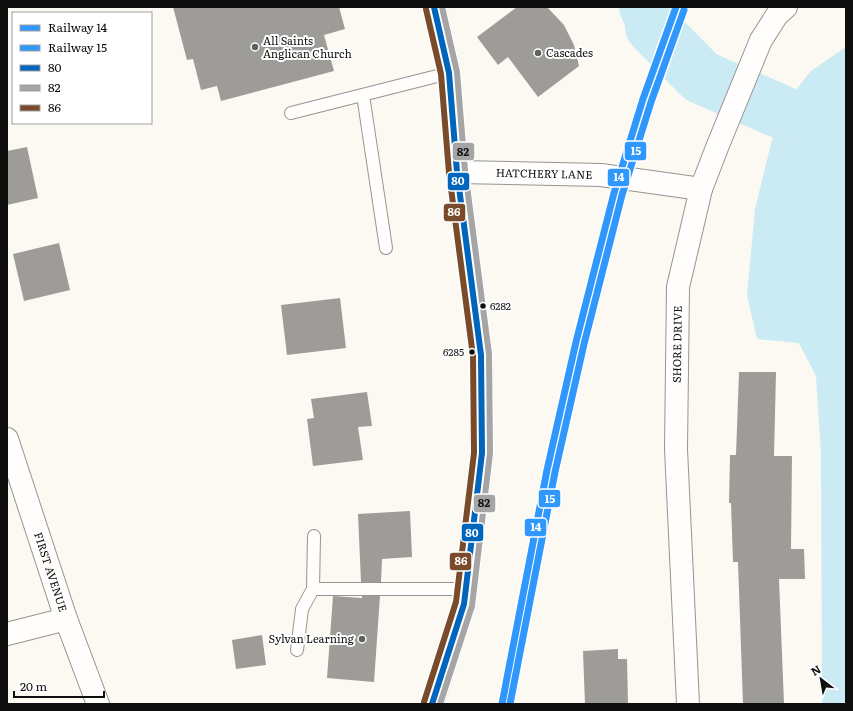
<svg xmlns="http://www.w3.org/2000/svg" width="853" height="711" font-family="Literata,serif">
<rect width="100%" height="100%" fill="#fcf9f2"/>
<!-- water -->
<path fill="#caeaf4" d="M 846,47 L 846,704 L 822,704 L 821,453 L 816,376 L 799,343 L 757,339 L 747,295 L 755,209 L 779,111 L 811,71 Z"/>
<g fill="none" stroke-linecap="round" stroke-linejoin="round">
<!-- river -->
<path stroke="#caeaf4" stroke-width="54" d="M 646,7 L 651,16 L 652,27 L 701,77 L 779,111"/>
</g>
<!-- building -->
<g fill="#9e9c98">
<path d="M 173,7 L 339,7 L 345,29 L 324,35 L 334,71 L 221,101 L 217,86 L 201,90 L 193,59 L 187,60 Z"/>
<path d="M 517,7 L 547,7 L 564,25 L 574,45 L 579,66 L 538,97 L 508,57 L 498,65 L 477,37 Z"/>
<path d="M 27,147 L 38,198 L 7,205 L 7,151 Z"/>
<path d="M 59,243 L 70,290 L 24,301 L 13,254 Z"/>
<path d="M 340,298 L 346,348 L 287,355 L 281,305 Z"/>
<path d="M 739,372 L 776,372 L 774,456 L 792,456 L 791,549 L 804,549 L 805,579 L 779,579 L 784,704 L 743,704 L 738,562 L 733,562 L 731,503 L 729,503 L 730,455 L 736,455 Z"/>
<path d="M 367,392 L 372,426 L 358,427 L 363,460 L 313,466 L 307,419 L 314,418 L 311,399 Z"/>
<path d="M 410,511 L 412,557 L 382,559 L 381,582 L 361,582 L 358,514 Z"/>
<path d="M 333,596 L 362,598 L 362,596 L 380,596 L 374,682 L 327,678 Z"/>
<path d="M 262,635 L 266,665 L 236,669 L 232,640 Z"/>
<path d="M 618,649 L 618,659 L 627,659 L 628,704 L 585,704 L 583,651 Z"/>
</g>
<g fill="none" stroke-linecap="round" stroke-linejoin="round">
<defs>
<g id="lane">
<path d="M 363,95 L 386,248"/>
<path d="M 291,113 L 449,73"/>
<path d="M 313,589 L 466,589"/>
<path d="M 297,650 L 302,609 L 313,589 L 314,536"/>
</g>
<g id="street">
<path id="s1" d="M 457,172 L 601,175 L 701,189"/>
<path id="s2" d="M 7,439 L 66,619 L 98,704"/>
<path d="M 7,634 L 66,619"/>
<path id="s3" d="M 688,704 L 676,449 L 678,287 L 701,189 L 718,145 L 761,40 L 777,15 L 786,7"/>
</g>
<path id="primary" d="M 432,704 L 464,604 L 482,453 L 481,355 L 457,172 L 449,73 L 434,7"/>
</defs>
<!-- lane casing -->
<use href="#lane" stroke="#959491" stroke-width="14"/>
<!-- street casing -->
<use href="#street" stroke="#959491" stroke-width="24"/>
<!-- primary casing -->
<use href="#primary" stroke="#82817e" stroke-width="24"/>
<!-- lane -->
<use href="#lane" stroke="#fffefd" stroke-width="12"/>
<!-- street -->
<use href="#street" stroke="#fffefd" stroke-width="22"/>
<!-- primary -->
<use href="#primary" stroke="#ece5d9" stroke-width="22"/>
<defs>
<path id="bus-1" d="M 432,704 L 464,604 L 482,453 L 481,355 L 457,172 L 449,73 L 434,7"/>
<path id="bus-2" d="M 440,704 L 472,606 L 490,453 L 489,354 L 465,171 L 457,72 L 442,7"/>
<path id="bus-3" d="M 424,702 L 456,602 L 474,453 L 473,356 L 449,173 L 441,74 L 426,9"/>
</defs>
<!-- bus-1 casing -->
<use href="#bus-1" stroke="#fff" stroke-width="9"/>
<!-- bus-2 casing -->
<use href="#bus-2" stroke="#fff" stroke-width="9"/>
<!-- bus-3 casing -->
<use href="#bus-3" stroke="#fff" stroke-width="9"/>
<!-- bus-1 -->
<use href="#bus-1" stroke="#0065bd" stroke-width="6"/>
<!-- bus-2 -->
<use href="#bus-2" stroke="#a5a5a5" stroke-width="6"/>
<!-- bus-3 -->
<use href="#bus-3" stroke="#7a4b2a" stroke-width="6"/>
<defs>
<path id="rail-1" d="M 502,704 L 547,470 L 576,342 L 614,193 L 643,99 L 676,7"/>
<path id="rail-2" d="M 510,704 L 555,472 L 584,344 L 622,195 L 651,102 L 684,10"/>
</defs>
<!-- rail-1 casing -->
<use href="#rail-1" stroke="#fff" stroke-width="10"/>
<!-- rail-2 casing -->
<use href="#rail-2" stroke="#fff" stroke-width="10"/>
<!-- rail-1 -->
<use href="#rail-1" stroke="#3098fc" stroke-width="7"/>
<!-- rail-2 -->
<use href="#rail-2" stroke="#3098fc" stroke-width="7"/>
</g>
<!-- markers -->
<g fill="#61605e" stroke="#fff" stroke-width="1.5">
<circle cx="255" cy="47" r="4"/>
<circle cx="538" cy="53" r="4"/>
<circle cx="362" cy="639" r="4"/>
</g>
<g fill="#0e0e0e" stroke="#fff" stroke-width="1.5">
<circle cx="483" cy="306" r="3.5"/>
<circle cx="472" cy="352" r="3.5"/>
</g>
<g text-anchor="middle" stroke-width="4" stroke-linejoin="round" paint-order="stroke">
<!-- bus labels -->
<g font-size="10" fill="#0e0e0e" stroke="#fff" text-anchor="start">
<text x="490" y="310">6282</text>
<text x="464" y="356" text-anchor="end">6285</text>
</g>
<!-- poi labels -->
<g font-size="11" fill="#0e0e0e" stroke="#fff" text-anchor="start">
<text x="263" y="45">All Saints<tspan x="263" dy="13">Anglican Church</tspan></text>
<text x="546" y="57">Cascades</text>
<text x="354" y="643" text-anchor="end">Sylvan Learning</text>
</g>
<!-- street labels -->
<g font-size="11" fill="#0e0e0e" stroke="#fff">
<text dy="4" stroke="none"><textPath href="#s1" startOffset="87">HATCHERY LANE</textPath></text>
<text dy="4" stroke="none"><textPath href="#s3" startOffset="360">SHORE DRIVE</textPath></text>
<text dy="4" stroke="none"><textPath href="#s2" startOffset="140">FIRST AVENUE</textPath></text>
</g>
</g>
<g stroke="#fff" stroke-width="1.5">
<rect x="624" y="141" width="23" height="20" rx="4" fill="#3098fc"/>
<rect x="452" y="142" width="23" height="19" rx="4" fill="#a5a5a5"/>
<rect x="607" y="168" width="23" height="19" rx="4" fill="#3098fc"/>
<rect x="447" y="172" width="23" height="19" rx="4" fill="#0065bd"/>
<rect x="443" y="203" width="23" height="19" rx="4" fill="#7a4b2a"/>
<rect x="538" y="489" width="23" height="19" rx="4" fill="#3098fc"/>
<rect x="473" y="494" width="23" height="19" rx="4" fill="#a5a5a5"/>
<rect x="524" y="518" width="23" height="19" rx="4" fill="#3098fc"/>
<rect x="461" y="523" width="23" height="19" rx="4" fill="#0065bd"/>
<rect x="449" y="552" width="23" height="19" rx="4" fill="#7a4b2a"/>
</g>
<g font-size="11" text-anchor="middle" font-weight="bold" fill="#fff">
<text x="636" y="155">15</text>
<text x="619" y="181">14</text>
<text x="458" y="185">80</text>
<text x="454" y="216">86</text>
<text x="550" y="503">15</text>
<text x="536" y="531">14</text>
<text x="472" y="537">80</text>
<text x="461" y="565">86</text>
</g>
<g font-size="11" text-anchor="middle" font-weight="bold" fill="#111">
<text x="463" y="156">82</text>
<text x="484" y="507">82</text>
</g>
<!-- border -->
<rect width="853" height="711" fill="none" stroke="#0e0e0e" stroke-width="16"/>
<!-- legend -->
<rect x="12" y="12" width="140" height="112" fill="#ffffff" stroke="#9f9f9f"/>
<rect x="20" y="25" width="20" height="6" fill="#3098fc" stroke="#9f9f9f"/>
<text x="48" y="32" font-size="12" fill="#0e0e0e">Railway 14</text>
<rect x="20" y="45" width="20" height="6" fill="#3098fc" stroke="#9f9f9f"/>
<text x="48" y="52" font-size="12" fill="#0e0e0e">Railway 15</text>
<rect x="20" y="65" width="20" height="6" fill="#0065bd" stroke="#9f9f9f"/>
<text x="48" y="72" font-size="12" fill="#0e0e0e">80</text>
<rect x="20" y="85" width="20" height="6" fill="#a5a5a5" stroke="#9f9f9f"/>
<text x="48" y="92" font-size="12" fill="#0e0e0e">82</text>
<rect x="20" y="105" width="20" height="6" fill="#7a4b2a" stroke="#9f9f9f"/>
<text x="48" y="112" font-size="12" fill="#0e0e0e">86</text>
<!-- north arrow -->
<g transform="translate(821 679) rotate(329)" stroke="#ffffff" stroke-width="3" paint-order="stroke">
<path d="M0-3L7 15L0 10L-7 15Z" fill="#0e0e0e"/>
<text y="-6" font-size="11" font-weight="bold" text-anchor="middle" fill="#0e0e0e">N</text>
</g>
<!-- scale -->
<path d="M14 691v6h90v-6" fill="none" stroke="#0e0e0e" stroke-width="2"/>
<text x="20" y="691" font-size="12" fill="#0e0e0e" stroke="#ffffff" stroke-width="3" paint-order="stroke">20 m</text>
</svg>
